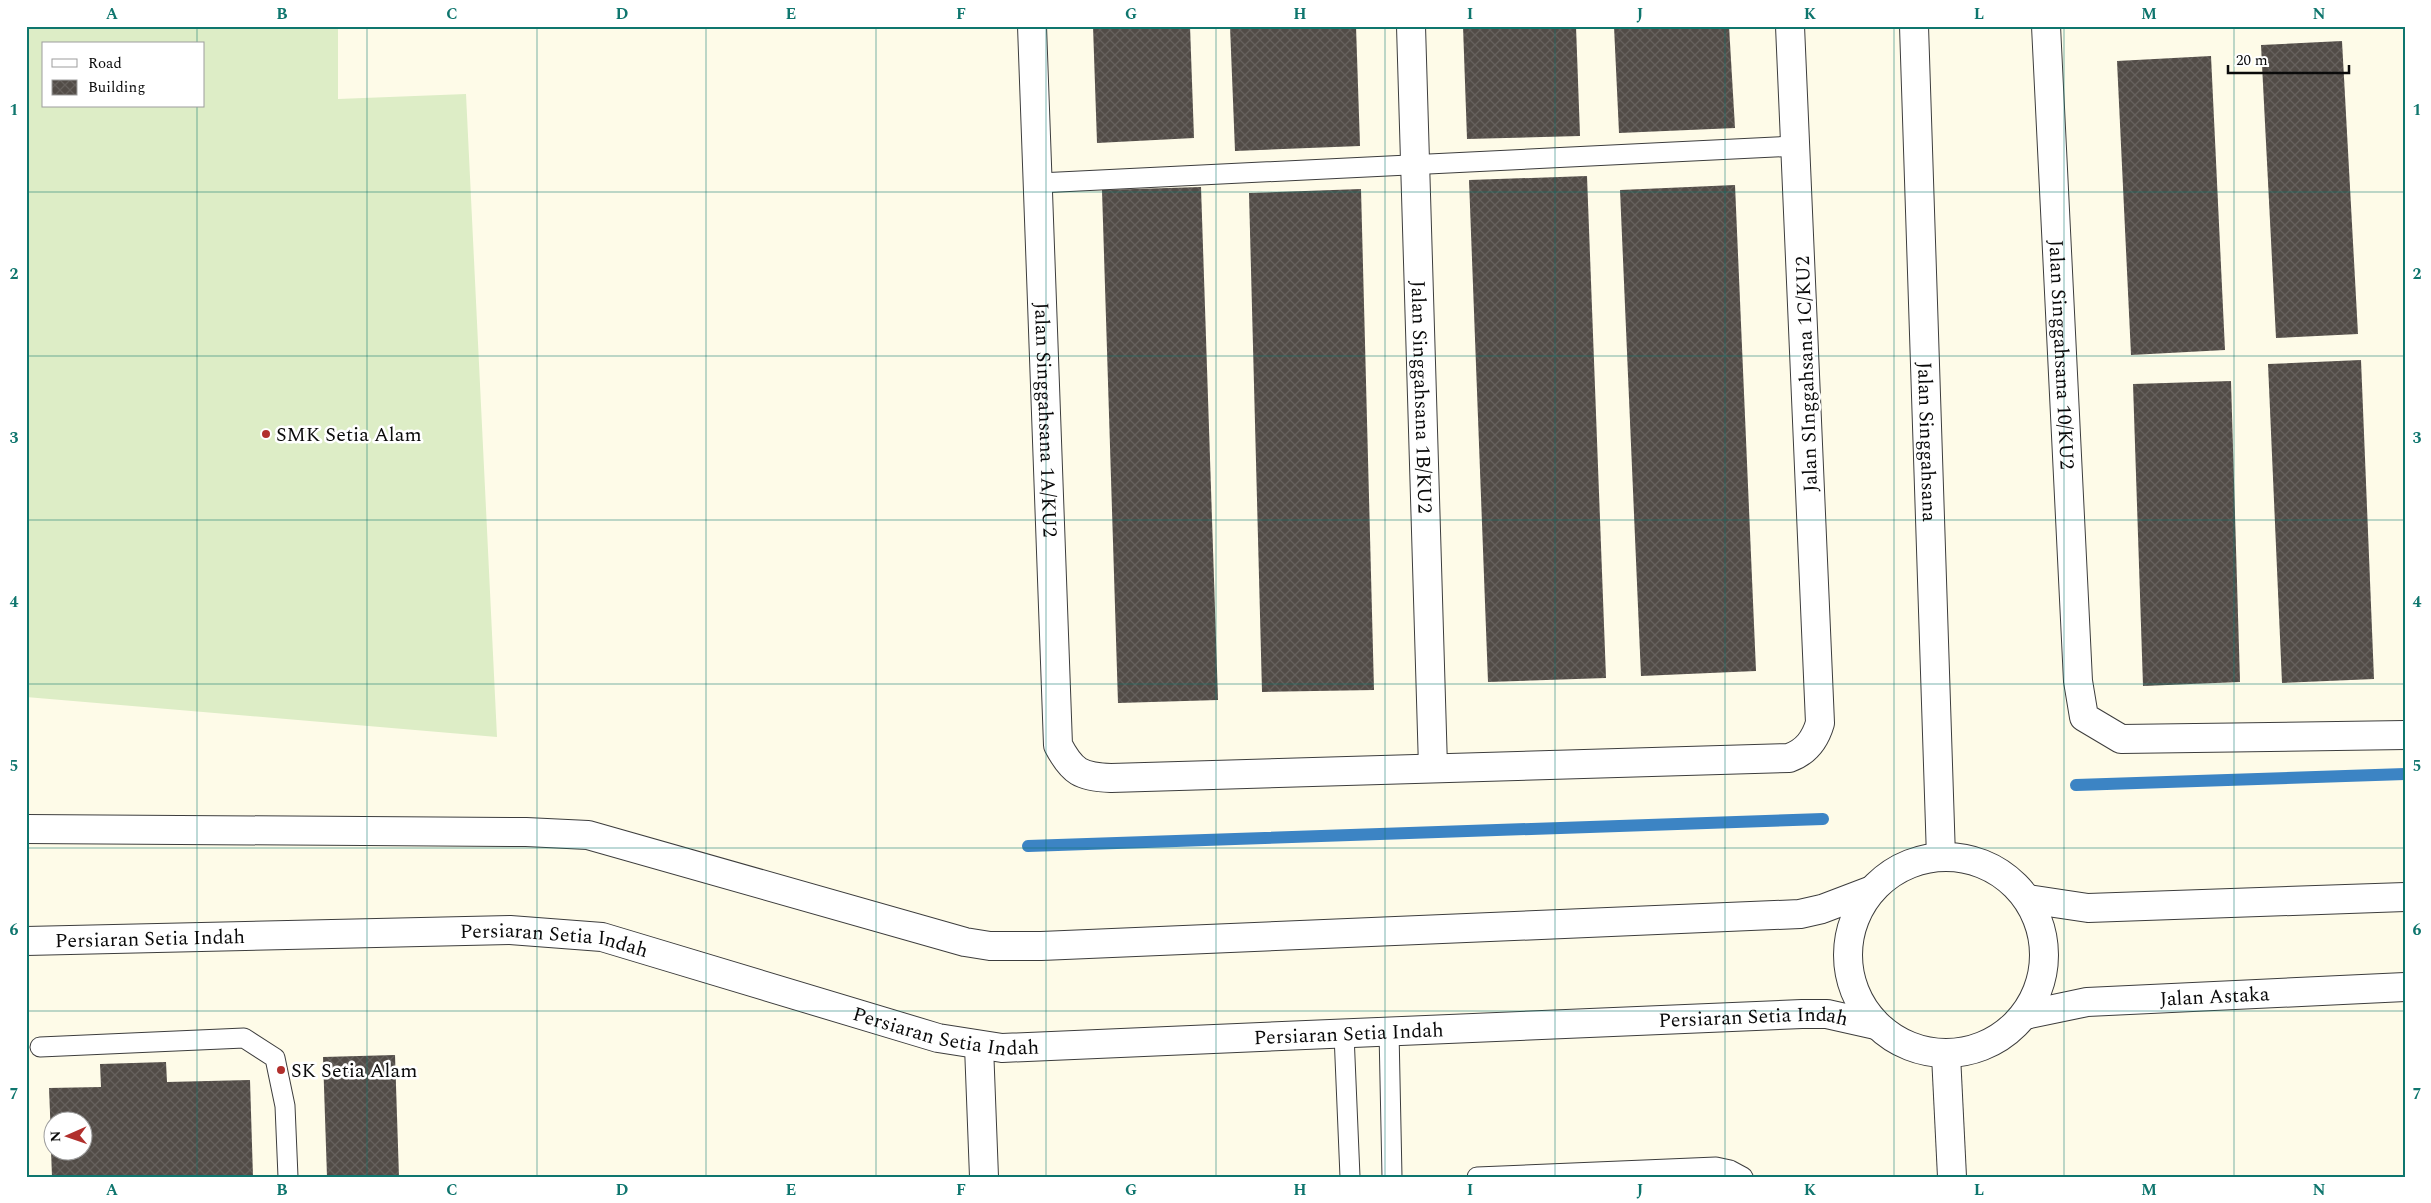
<svg xmlns="http://www.w3.org/2000/svg" width="2431" height="1203" font-family="Spectral,serif">
<defs>
<pattern id="building-cross-hatch" width="8" height="8" patternUnits="userSpaceOnUse" patternTransform="scale(1.25)"><rect width="8" height="8" fill="#524c47"/><path d="M0 0l8 8M0 8l8-8" fill="none" stroke="#66615d"/></pattern>
</defs>
<rect width="100%" height="100%" fill="#fefbe8"/>
<!-- pitch -->
<path fill="#ddedc6" fill-rule="evenodd" d="M 26,26 L 338,26 L 338,99 L 466,94 L 497,737 L 26,697 ZM 44,44 L 204,44 L 204,106 L 44,106 Z"/>
<g fill="none" stroke-linecap="round" stroke-linejoin="round">
<!-- stream -->
<g stroke="#3c84c4" stroke-width="12">
<path d="M 2076,785 L 2405,774"/>
<path d="M 1028,846 L 1823,819"/>
</g>
</g>
<!-- building -->
<g fill="url(#building-cross-hatch)">
<path d="M 1093,26 L 1190,26 L 1194,138 L 1097,143 Z"/>
<path d="M 1230,26 L 1356,26 L 1360,146 L 1235,151 Z"/>
<path d="M 1463,26 L 1576,26 L 1580,136 L 1467,139 Z"/>
<path d="M 1614,26 L 1729,26 L 1735,128 L 1619,133 Z"/>
<path d="M 2342,41 L 2358,334 L 2276,338 L 2261,45 Z"/>
<path d="M 2211,56 L 2225,350 L 2131,355 L 2117,61 Z"/>
<path d="M 1587,176 L 1606,678 L 1488,682 L 1469,180 Z"/>
<path d="M 1735,185 L 1756,671 L 1641,676 L 1620,190 Z"/>
<path d="M 1201,187 L 1218,700 L 1118,703 L 1102,190 Z"/>
<path d="M 1361,189 L 1374,690 L 1262,692 L 1249,193 Z"/>
<path d="M 2361,360 L 2374,679 L 2282,683 L 2268,364 Z"/>
<path d="M 2231,381 L 2240,682 L 2143,686 L 2133,384 Z"/>
<path d="M 395,1055 L 399,1177 L 327,1177 L 323,1057 Z"/>
<path d="M 166,1062 L 167,1082 L 250,1080 L 253,1177 L 52,1177 L 51,1150 L 82,1150 L 82,1120 L 52,1120 L 51,1138 L 49,1088 L 101,1087 L 100,1064 Z"/>
</g>
<g fill="none" stroke-linecap="round" stroke-linejoin="round">
<defs>
<g id="service">
<path d="M 1039,183 L 1796,146"/>
<path d="M 1389,1031 L 1392,1177"/>
<path d="M 1344,1034 L 1350,1177"/>
<path d="M 40,1047 L 244,1038 L 275,1058 L 285,1106 L 288,1177"/>
<path d="M 1477,1177 L 1716,1167 L 1730,1170 L 1743,1177"/>
</g>
<g id="minor">
<path id="s1" d="M 1032,26 L 1058,745 C 1072,772 1081,777 1111,778 L 1789,758 C 1806,752 1815,740 1820,723 L 1790,26"/>
<path id="s2" d="M 1411,26 L 1433,767"/>
<path id="s3" d="M 2046,26 L 2078,681 L 2084,717 L 2121,739 L 2405,735"/>
<path d="M 979,1046 L 984,1177"/>
<path d="M 1946,1055 L 1952,1177"/>
</g>
<g id="tertiary">
<path id="s4" d="M 1914,26 L 1941,857"/>
<path d="M 26,829 L 526,832 L 588,835 L 965,942 L 990,946 L 1041,946 L 1800,914 L 1822,909 L 1872,890"/>
<circle cx="1946" cy="955" r="98"/>
<path d="M 2028,899 L 2088,908 L 2405,897"/>
<path id="s5" d="M 26,941 L 510,930 L 602,937 L 938,1038 L 1002,1048 L 1802,1014 L 1827,1014 L 1876,1025"/>
<path id="s6" d="M 2025,1015 L 2087,1002 L 2405,987"/>
</g>
</defs>
<!-- service casing -->
<use href="#service" stroke="#3d3d3d" stroke-width="21"/>
<!-- minor casing -->
<use href="#minor" stroke="#3d3d3d" stroke-width="30"/>
<!-- tertiary casing -->
<use href="#tertiary" stroke="#3d3d3d" stroke-width="30"/>
<!-- service -->
<use href="#service" stroke="#fff" stroke-width="19"/>
<!-- minor -->
<use href="#minor" stroke="#fff" stroke-width="28"/>
<!-- tertiary -->
<use href="#tertiary" stroke="#fff" stroke-width="28"/>
</g>
<!-- grid -->
<path fill="none" stroke="#0f766e" stroke-width="1" stroke-opacity="0.55" d="M 197,26 L 197,44M 367,26 L 367,1177M 537,26 L 537,1177M 706,26 L 706,1177M 876,26 L 876,1177M 1046,26 L 1046,1177M 1216,26 L 1216,1177M 1385,26 L 1385,1177M 1555,26 L 1555,1177M 1725,26 L 1725,1177M 1894,26 L 1894,1177M 2064,26 L 2064,1177M 2234,26 L 2234,1177M 197,106 L 197,1177M 26,192 L 2405,192M 26,356 L 2405,356M 26,520 L 2405,520M 26,684 L 2405,684M 26,848 L 2405,848M 26,1011 L 2405,1011"/>
<!-- markers -->
<g fill="#b12f2c" stroke="#fff" stroke-width="2">
<circle cx="266" cy="434" r="5"/>
<circle cx="281" cy="1070" r="5"/>
</g>
<g text-anchor="middle" stroke-width="5" stroke-linejoin="round" paint-order="stroke">
<!-- street labels -->
<g font-size="20" fill="#0a0a0a" stroke="#fff">
<text dy="7" stroke="none"><textPath href="#s3" startOffset="329">Jalan Singgahsana 10/KU2</textPath></text>
<text transform="translate(1806 374) rotate(-92)" y="7">Jalan SInggahsana 1C/KU2</text>
<text dy="7" stroke="none"><textPath href="#s2" startOffset="371">Jalan Singgahsana 1B/KU2</textPath></text>
<text dy="7" stroke="none"><textPath href="#s1" startOffset="394">Jalan Singgahsana 1A/KU2</textPath></text>
<text dy="7" stroke="none"><textPath href="#s4" startOffset="416">Jalan Singgahsana</textPath></text>
<text dy="7" stroke="none"><textPath href="#s5" startOffset="124">Persiaran Setia Indah</textPath></text>
<text dy="7" stroke="none"><textPath href="#s5" startOffset="529">Persiaran Setia Indah</textPath></text>
<text dy="7" stroke="none"><textPath href="#s6" startOffset="191">Jalan Astaka</textPath></text>
<text dy="7" stroke="none"><textPath href="#s5" startOffset="1744">Persiaran Setia Indah</textPath></text>
<text dy="7" stroke="none"><textPath href="#s5" startOffset="934">Persiaran Setia Indah</textPath></text>
<text dy="7" stroke="none"><textPath href="#s5" startOffset="1339">Persiaran Setia Indah</textPath></text>
</g>
<!-- poi labels -->
<g font-size="20" fill="#0a0a0a" stroke="#fff" text-anchor="start">
<text x="276" y="441">SMK Setia Alam</text>
<text x="291" y="1077">SK Setia Alam</text>
</g>
</g>
<!-- border -->
<rect width="2431" height="1203" fill="none" stroke="#ffffff" stroke-width="55"/>
<!-- legend -->
<rect x="42" y="42" width="162" height="65" fill="#ffffff" stroke="#9d9d9d"/>
<rect x="52" y="59" width="25" height="8" fill="#ffffff" stroke="#9d9d9d"/>
<text x="88" y="68" font-size="15" fill="#0a0a0a">Road</text>
<rect x="52" y="80" width="25" height="15" fill="url(#building-cross-hatch)" stroke="#9d9d9d"/>
<text x="88" y="92" font-size="15" fill="#0a0a0a">Building</text>
<!-- north arrow -->
<g transform="translate(68 1136) rotate(268)"><circle r="24" fill="#ffffff" stroke="#9d9d9d"/>
<path d="M0-4L9 19L0 12L-9 19Z" fill="#b12f2c"/>
<text y="-8" font-size="14" font-weight="bold" text-anchor="middle" fill="#0a0a0a">N</text>
</g>
<!-- scale -->
<path d="M2228 65v8h121v-8" fill="none" stroke="#0a0a0a" stroke-width="2.5"/>
<text x="2236" y="65" font-size="15" fill="#0a0a0a" stroke="#ffffff" stroke-width="4" paint-order="stroke">20 m</text>
<rect x="28" y="28" width="2376" height="1148" fill="none" stroke="#0f766e" stroke-width="2"/>
<g font-size="16" text-anchor="middle" font-weight="bold" fill="#0f766e">
<text x="112" y="19">A</text>
<text x="282" y="19">B</text>
<text x="452" y="19">C</text>
<text x="622" y="19">D</text>
<text x="791" y="19">E</text>
<text x="961" y="19">F</text>
<text x="1131" y="19">G</text>
<text x="1300" y="19">H</text>
<text x="1470" y="19">I</text>
<text x="1640" y="19">J</text>
<text x="1810" y="19">K</text>
<text x="1979" y="19">L</text>
<text x="2149" y="19">M</text>
<text x="2319" y="19">N</text>
<text x="14" y="115">1</text>
<text x="2417" y="115">1</text>
<text x="14" y="279">2</text>
<text x="2417" y="279">2</text>
<text x="14" y="443">3</text>
<text x="2417" y="443">3</text>
<text x="14" y="607">4</text>
<text x="2417" y="607">4</text>
<text x="14" y="771">5</text>
<text x="2417" y="771">5</text>
<text x="14" y="935">6</text>
<text x="2417" y="935">6</text>
<text x="14" y="1099">7</text>
<text x="2417" y="1099">7</text>
<text x="112" y="1195">A</text>
<text x="282" y="1195">B</text>
<text x="452" y="1195">C</text>
<text x="622" y="1195">D</text>
<text x="791" y="1195">E</text>
<text x="961" y="1195">F</text>
<text x="1131" y="1195">G</text>
<text x="1300" y="1195">H</text>
<text x="1470" y="1195">I</text>
<text x="1640" y="1195">J</text>
<text x="1810" y="1195">K</text>
<text x="1979" y="1195">L</text>
<text x="2149" y="1195">M</text>
<text x="2319" y="1195">N</text>
</g>
</svg>
